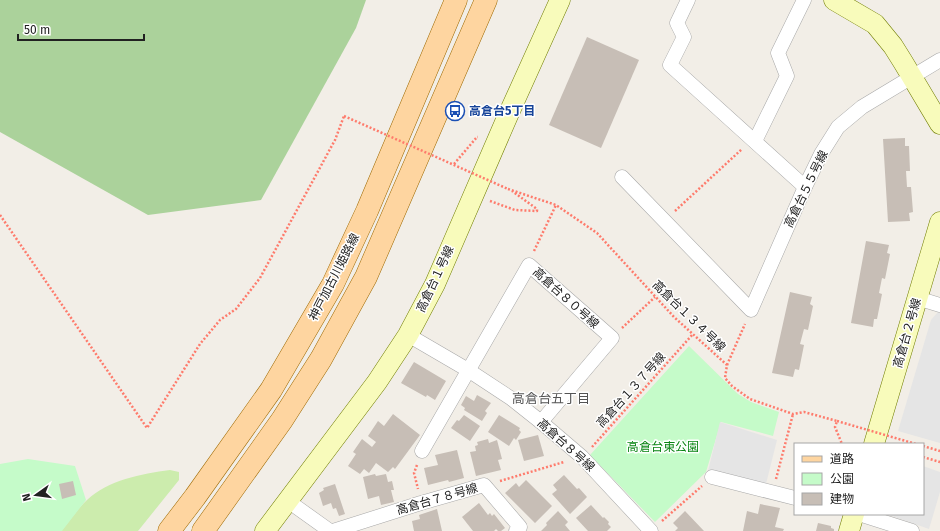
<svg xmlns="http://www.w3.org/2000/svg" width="940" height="531" font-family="'Fira Sans','Noto Sans JP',sans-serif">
<rect width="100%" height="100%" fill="#f2eee7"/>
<!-- grass -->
<path fill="#ccecad" d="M 170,470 L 179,472 L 179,480 L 138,531 L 61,531 C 70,521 77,509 87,500 C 108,480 141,474 170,470 Z"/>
<!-- forest -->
<path fill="#abd29b" d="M 0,0 L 366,0 L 356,28 L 261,200 L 148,215 L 0,132 Z"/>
<!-- park -->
<g fill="#c5fbc9">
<path d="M 689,346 L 738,394 L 751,402 L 779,412 L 773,436 L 721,422 L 706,472 L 655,522 L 590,455 Z"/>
<path d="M 28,459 L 75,466 L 86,500 L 62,531 L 0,531 L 0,464 Z"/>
</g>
<!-- parking -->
<g fill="#e5e5e5">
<path d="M 938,312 L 940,313 L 940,443 L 898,431 L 931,320 Z"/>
<path d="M 720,422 L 777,440 L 765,488 L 708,471 Z"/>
<path d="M 923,466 L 940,472 L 940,492 L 929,529 L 886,514 L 923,514 Z"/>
</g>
<!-- building -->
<g fill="#c7beb6">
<path d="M 587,37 L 639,60 L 601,148 L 549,125 Z"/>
<path d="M 905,138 L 905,146 L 909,146 L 910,171 L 906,171 L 907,187 L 911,187 L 913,212 L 909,213 L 910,221 L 888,222 L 883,139 Z"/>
<path d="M 866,241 L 889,245 L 887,253 L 890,254 L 885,279 L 882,278 L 879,293 L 882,294 L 877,319 L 874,319 L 873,327 L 851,323 Z"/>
<path d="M 790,292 L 812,297 L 810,304 L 813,306 L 808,330 L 804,329 L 800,344 L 804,345 L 799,370 L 795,369 L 793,377 L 772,373 Z"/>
<path d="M 414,362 L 446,381 L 435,400 L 427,395 L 426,397 L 401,383 Z"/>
<path d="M 477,395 L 491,403 L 485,411 L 487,413 L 482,421 L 464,410 L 465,408 L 461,405 L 466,396 L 474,401 Z"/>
<path d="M 393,414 L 420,435 L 395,469 L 393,467 L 388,472 L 376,463 L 369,473 L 364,469 L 360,474 L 348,466 L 356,454 L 353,452 L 362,439 L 372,447 L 376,442 L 368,436 L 378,421 L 384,426 Z"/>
<path d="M 464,415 L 480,426 L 470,441 L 451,428 L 457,420 L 459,421 Z"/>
<path d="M 499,415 L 520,428 L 519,430 L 521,432 L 516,440 L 514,438 L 509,446 L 488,432 Z"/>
<path d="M 538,435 L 544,456 L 524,461 L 518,440 Z"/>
<path d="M 488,439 L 489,443 L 497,440 L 502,459 L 498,460 L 501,470 L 476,476 L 470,452 L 476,451 L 475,446 L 478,445 L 477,442 Z"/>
<path d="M 457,450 L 464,478 L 449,482 L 448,480 L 428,485 L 424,468 L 438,465 L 435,455 Z"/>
<path d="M 375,474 L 376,476 L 386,474 L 388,482 L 392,481 L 394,490 L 391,490 L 394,502 L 381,505 L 379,496 L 368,499 L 363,477 Z"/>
<path d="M 564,475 L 577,489 L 579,488 L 587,497 L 570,514 L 552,494 L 557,490 L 553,485 Z"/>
<path d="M 526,480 L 552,506 L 535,523 L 505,493 L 516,483 L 519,487 Z"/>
<path d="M 73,481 L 76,495 L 62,499 L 59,484 Z"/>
<path d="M 335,484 L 345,514 L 339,516 L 336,508 L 333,509 L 331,503 L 323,506 L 319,493 L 324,490 L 323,488 Z"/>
<path d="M 479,503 L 488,515 L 490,513 L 492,516 L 494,514 L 505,528 L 501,531 L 498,531 L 496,529 L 494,531 L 473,531 L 462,517 Z"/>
<path d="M 760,504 L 780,508 L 775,527 L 784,529 L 783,531 L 743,531 L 747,511 L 758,514 Z"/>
<path d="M 591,505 L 603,518 L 604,517 L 609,522 L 608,524 L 611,527 L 607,531 L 588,531 L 576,518 Z"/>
<path d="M 437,509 L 442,531 L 414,531 L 412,521 L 420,519 L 419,515 Z"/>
<path d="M 558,511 L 568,522 L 565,525 L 570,531 L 541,531 L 547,525 L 546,523 Z"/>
<path d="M 685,511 L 704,531 L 675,531 L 678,528 L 673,523 Z"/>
<path d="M 818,523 L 831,526 L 831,528 L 834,529 L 834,531 L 816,531 Z"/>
</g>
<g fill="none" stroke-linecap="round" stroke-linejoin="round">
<defs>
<g id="street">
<path d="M 688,0 L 677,23 L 684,37 L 670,65 L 805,187"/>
<path d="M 755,141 L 787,76 L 778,53 L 804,0"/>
<path d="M 622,177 L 751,310 L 805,187 L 821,154 L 838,127 L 862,107 L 940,60"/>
<path d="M 917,298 L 940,305"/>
<path d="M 408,335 L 468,370 L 512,399 L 541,422 L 582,457 L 651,531"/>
<path d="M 422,451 L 529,265 L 612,338 L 541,422"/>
<path d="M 712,477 L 795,498"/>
<path d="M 288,501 L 330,531"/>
<path d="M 859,514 L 912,531"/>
<path d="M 333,531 L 421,503 L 484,485 L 520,527 L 516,531"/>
</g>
<g id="secondary">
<path d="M 834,0 L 875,24 L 893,46 L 903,62 L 940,124"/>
<path d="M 874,444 L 940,222"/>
<path d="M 265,531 L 377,382 L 408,335 L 435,284 L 509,113 L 560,0"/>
<path d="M 849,531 L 854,514"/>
</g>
<g id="primary">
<path d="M 169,531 L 195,497 L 271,390 L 333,284 L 367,211 L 456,0"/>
<path d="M 203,531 L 282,420 L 321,359 L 366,277 L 486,0"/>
</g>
</defs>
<!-- street casing -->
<use href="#street" stroke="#a8a8a8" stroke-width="15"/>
<!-- secondary casing -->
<use href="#secondary" stroke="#717e02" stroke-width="21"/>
<!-- primary casing -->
<use href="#primary" stroke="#9e6900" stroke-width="23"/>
<!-- path -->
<g stroke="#fe7b6c" stroke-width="2.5" stroke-dasharray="2 2" stroke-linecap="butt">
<path d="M 454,164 L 477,137 L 478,137"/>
<path d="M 508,189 L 556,205 L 597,233 L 674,317 L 727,365 L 725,378 L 732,386 L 750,399 L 793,414 L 804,412 L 837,421 L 835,427 L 842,444"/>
<path d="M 490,201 L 515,210 L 537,211 L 537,209 L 512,191"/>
<path d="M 675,211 L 742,149"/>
<path d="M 0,215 L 147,428 L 200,344 L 220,320 L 236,309 L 260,278 L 335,140 L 344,116"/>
<path d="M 534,251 L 556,205"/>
<path d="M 622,328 L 655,297"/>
<path d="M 727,365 L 745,324"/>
<path d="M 923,446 L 940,451"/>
<path d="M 592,447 L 693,334"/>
<path d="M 923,457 L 940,462"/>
<path d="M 417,465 L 414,473 L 418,489"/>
<path d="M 776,479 L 793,414"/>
<path d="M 500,481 L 564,462"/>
<path d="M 662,521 L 702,486"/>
</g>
<!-- street -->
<use href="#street" stroke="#fff" stroke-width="14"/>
<!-- secondary -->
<use href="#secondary" stroke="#f8fbbb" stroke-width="20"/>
<!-- primary -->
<use href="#primary" stroke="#fed5a0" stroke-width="22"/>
<!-- path-bridge -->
<g stroke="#fe7b6c" stroke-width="2.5" stroke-dasharray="2 2" stroke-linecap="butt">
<path d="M 344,116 L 508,189"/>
<path d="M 837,421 L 916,444"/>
</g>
</g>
<!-- icons -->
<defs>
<symbol id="bus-ring" viewBox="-11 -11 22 22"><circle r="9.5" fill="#fff" stroke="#1a4fb4" stroke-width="1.5"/><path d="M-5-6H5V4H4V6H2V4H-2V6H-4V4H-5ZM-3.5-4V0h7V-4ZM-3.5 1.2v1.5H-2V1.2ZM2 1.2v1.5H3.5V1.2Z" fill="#1a4fb4"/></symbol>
</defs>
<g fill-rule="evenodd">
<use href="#bus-ring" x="444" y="100" width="22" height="22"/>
</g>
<g text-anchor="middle" stroke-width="3" stroke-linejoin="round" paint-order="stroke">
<!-- transit labels -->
<g font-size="12" font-weight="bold" fill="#164399" stroke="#fff" text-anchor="start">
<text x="469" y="115">高倉台5丁目</text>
</g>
<!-- street labels -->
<g font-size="12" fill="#212121" stroke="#fff">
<text transform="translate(806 189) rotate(-64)" y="4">高倉台５５号線</text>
<text transform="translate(334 277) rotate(-63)" y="4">神戸加古川姫路線</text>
<text transform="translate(435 279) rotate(-65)" y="4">高倉台１号線</text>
<text transform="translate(566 298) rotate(42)" y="4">高倉台８０号線</text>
<text transform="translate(689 316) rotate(44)" y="4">高倉台１３４号線</text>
<text transform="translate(907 333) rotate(-74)" y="4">高倉台２号線</text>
<text transform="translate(631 390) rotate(-48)" y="4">高倉台１３７号線</text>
<text transform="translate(566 445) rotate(42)" y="4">高倉台８号線</text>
<text transform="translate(437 499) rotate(-16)" y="4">高倉台７８号線</text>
</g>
<!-- park labels -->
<g font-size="12" fill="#098513" stroke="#fff">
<text x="663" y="451">高倉台東公園</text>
</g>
<!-- neighbourhood labels -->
<g font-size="13" fill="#545454" stroke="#fff">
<text x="551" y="403">高倉台五丁目</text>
</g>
</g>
<!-- legend -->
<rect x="794" y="443" width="130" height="72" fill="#ffffff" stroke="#a6a6a6"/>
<rect x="802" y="456" width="20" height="6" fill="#fed5a0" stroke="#a6a6a6"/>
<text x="830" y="463" font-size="12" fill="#212121">道路</text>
<rect x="802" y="473" width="20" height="12" fill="#c5fbc9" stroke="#a6a6a6"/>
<text x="830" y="483" font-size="12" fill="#212121">公園</text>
<rect x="802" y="493" width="20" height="12" fill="#c7beb6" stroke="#a6a6a6"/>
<text x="830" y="503" font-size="12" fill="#212121">建物</text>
<!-- north arrow -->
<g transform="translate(36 495) rotate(256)" stroke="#ffffff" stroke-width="3" paint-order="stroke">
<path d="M0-3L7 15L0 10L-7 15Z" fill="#212121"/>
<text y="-6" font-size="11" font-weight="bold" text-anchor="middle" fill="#212121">N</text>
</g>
<!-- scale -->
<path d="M18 34v6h126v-6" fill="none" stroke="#212121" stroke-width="2"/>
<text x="24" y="34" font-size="12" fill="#212121" stroke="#ffffff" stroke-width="3" paint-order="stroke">50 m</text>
</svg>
